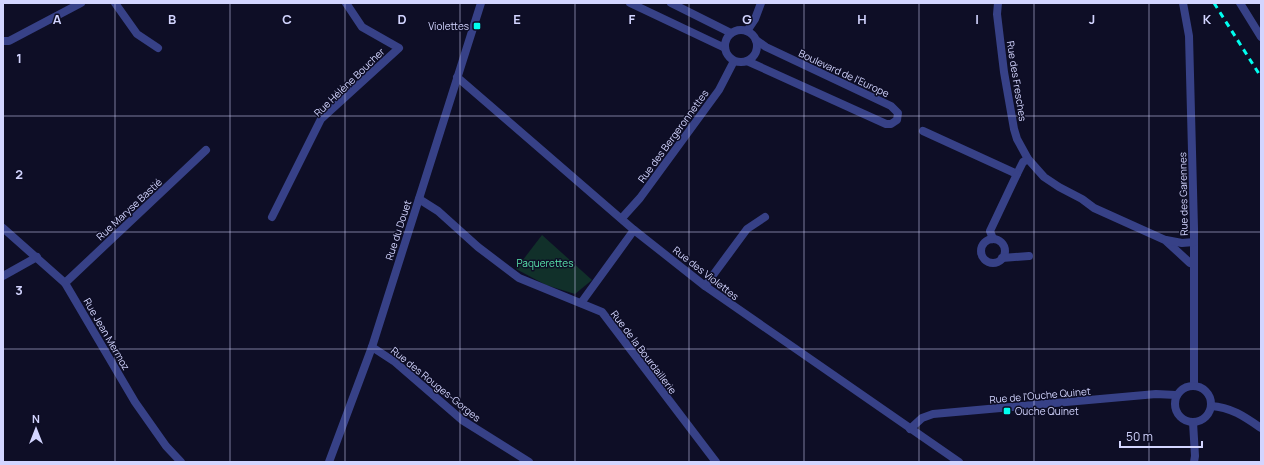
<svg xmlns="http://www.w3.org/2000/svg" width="1264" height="465" font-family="Manrope,sans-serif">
<rect width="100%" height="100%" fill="#0e0e26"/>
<!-- green -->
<path fill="#11302a" d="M 542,235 L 592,280 L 575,294 L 546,285 L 516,269 Z"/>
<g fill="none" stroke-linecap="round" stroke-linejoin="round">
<!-- minor -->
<g stroke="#374187" stroke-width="8">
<path d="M 115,3 L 137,34 L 158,48"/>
<path d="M 630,3 L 725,48"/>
<path d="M 671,3 L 731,33"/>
<path d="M 998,3 L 997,14 L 1004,72 L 1014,129 L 1017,139 L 1028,159 L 1044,177 L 1059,187 L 1082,199 L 1094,208 L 1165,240 L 1190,263 L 1194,264"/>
<path d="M 1183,3 L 1189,36 L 1194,228 L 1194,385"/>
<path d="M 1240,3 L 1261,37"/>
<circle cx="741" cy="46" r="16"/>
<path d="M 747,31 L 755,19 L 761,3"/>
<path d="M 3,41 L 9,41 L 81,3"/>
<path d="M 747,61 L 886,124 L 891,124 L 897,120 L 898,113 L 891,106 L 766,47 L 756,40"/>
<path d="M 457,77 L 634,230 L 705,286 L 959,462"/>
<path d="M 923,131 L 1017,174 L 1023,162 L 1028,159"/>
<path d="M 419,199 L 438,211 L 478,247 L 519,278 L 602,312 L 716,462"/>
<path d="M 272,217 L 321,119 L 399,48 L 362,27 L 346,3"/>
<path d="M 622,218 L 640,198 L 719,90 L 734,61"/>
<path d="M 993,239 L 990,231 L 1017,174"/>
<circle cx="993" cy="251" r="12"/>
<path d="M 1166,240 L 1182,243 L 1194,242"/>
<path d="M 1002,258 L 1029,256"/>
<path d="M 3,276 L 37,257"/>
<path d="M 65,283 L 206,150"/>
<path d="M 705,286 L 747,229 L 765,217"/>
<path d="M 581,303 L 634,230"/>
<path d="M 372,347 L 395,362 L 462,420 L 529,462"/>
<circle cx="1193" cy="404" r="18"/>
<path d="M 1211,406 C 1231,407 1245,417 1261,428"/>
<path d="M 1193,422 L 1195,456 L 1194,462"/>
<path d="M 910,429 L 922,418 L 933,414 L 1156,394 L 1176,395"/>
</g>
<!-- tertiary -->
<g stroke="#374187" stroke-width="8">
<path d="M 3,228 L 65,283 L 135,402 L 166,446 L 181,462"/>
<path d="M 329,462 L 372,347 L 481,3"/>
</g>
<!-- rail -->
<path stroke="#00feef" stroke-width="3" stroke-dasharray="6 5" stroke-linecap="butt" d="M 1214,3 L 1261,77"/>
</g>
<!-- grid -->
<path fill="none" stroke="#d3d5ff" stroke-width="1" stroke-opacity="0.55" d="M 115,3 L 115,462M 230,3 L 230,462M 345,3 L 345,462M 460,3 L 460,462M 575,3 L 575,462M 689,3 L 689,462M 804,3 L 804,462M 919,3 L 919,462M 1034,3 L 1034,462M 1149,3 L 1149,462M 3,116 L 1261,116M 3,232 L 1261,232M 3,349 L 1261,349"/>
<!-- markers -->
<g fill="#00feef" stroke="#0e0e26" stroke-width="1.5">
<rect x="473" y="22" width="8" height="8" rx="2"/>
<rect x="1003" y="407" width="8" height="8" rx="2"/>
</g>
<g text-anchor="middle" stroke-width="3" stroke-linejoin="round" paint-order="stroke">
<!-- poi labels -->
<g font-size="10" fill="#d3d5ff" stroke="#0e0e26" text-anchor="end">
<text x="469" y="30">Violettes</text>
<text x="1015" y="415" text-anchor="start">Ouche Quinet</text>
</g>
<!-- street labels -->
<g font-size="10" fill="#d3d5ff" stroke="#0e0e26">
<text transform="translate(844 73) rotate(25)" y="4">Boulevard de l'Europe</text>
<text transform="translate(1017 81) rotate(81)" y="4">Rue des Fresches</text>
<text transform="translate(349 82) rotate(-44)" y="4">Rue Hélène Boucher</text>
<text transform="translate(673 136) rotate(-54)" y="4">Rue des Bergeronnettes</text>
<text transform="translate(1183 194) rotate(-91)" y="4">Rue des Garennes</text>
<text transform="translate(129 209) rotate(-43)" y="4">Rue Maryse Bastié</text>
<text transform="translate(398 230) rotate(-72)" y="4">Rue du Douet</text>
<text transform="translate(706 273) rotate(38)" y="4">Rue des Violettes</text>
<text transform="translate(107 334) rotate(60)" y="4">Rue Jean Mermoz</text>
<text transform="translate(644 352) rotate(53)" y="4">Rue de la Bourdaillerie</text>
<text transform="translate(436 384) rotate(39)" y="4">Rue des Rouges-Gorges</text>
<text transform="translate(1040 395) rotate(-5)" y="4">Rue de l'Ouche Quinet</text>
</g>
<!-- park labels -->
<g font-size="10" fill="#59e5ac" stroke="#0e0e26">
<text x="545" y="267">Paquerettes</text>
</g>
</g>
<g font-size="13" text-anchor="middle" font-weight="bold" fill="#d3d5ff" stroke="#0e0e26" stroke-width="3" stroke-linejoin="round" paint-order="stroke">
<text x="57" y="24">A</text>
<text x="172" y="24">B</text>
<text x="287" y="24">C</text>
<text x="402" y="24">D</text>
<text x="517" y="24">E</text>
<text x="632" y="24">F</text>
<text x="747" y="24">G</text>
<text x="862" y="24">H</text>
<text x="977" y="24">I</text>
<text x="1092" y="24">J</text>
<text x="1207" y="24">K</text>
<text x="19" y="63">1</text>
<text x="19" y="179">2</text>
<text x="19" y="295">3</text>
</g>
<!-- border -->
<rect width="1264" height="465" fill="none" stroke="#d3d5ff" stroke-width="8"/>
<!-- north arrow -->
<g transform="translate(36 429)" stroke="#0e0e26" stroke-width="3" paint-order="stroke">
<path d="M0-3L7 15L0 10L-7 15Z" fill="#d3d5ff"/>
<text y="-6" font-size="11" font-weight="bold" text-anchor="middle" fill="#d3d5ff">N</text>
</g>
<!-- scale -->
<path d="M1120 441v6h82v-6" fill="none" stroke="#d3d5ff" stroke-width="2"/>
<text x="1126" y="441" font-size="12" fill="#d3d5ff" stroke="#0e0e26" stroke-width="3" paint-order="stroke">50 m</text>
</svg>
